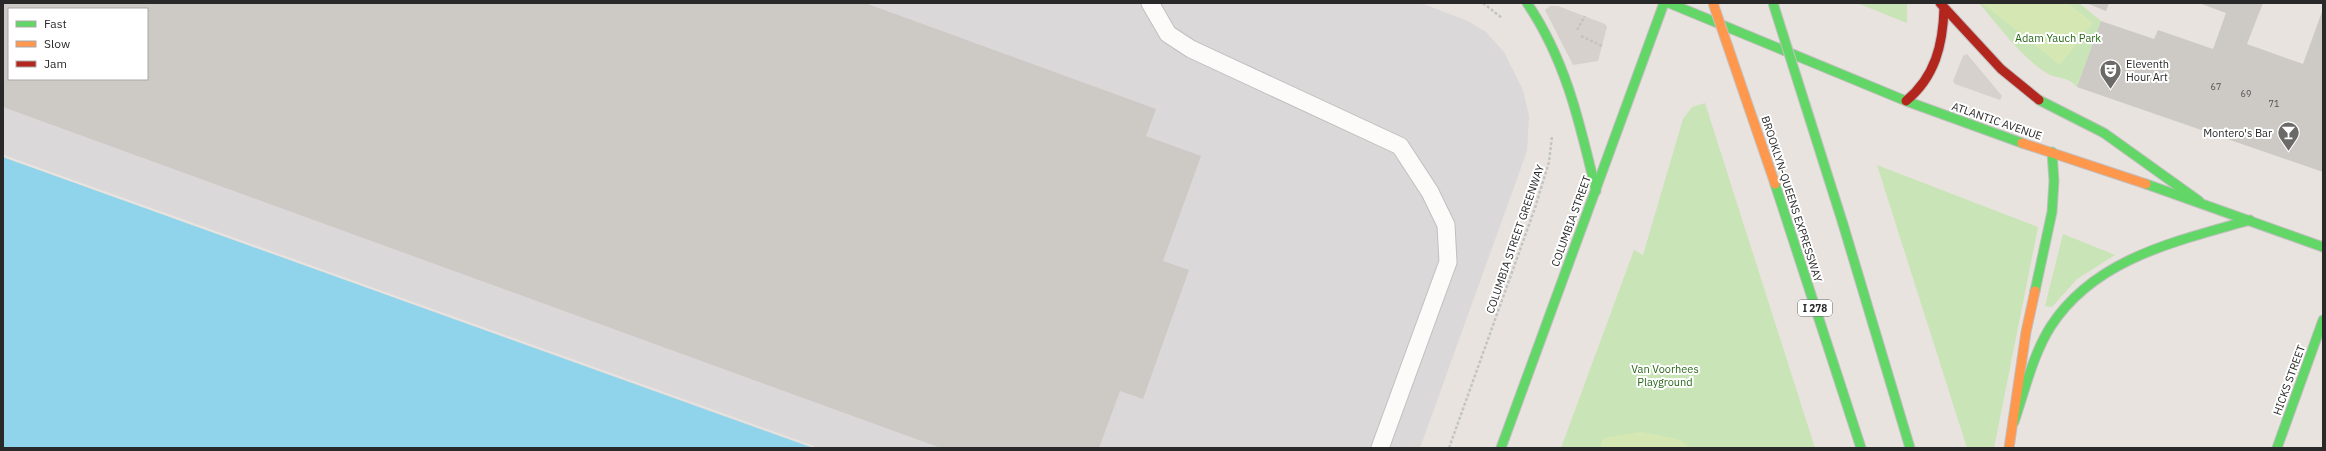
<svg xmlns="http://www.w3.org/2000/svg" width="2326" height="451" font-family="'IBM Plex Sans',sans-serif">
<rect width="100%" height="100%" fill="#e8e3de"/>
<!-- industrial -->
<path fill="#dbd8da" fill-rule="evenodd" d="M 3,3 L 1421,3 L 1468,21 L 1486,32 L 1504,52 L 1523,90 L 1529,116 L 1527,151 L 1420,448 L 813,448 L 3,157 ZM 9,9 L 147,9 L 147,79 L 9,79 Z"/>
<!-- green -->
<g fill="#c9e4b6">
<path d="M 1857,3 L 1907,3 L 1907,23 Z"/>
<path d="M 1979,3 L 2079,3 L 2101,21 L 2077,87 C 2067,75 2056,80 2045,72 C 2019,55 1999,26 1979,3 Z"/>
<path d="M 1705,103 L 1815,448 L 1561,448 L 1634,250 L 1643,255 L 1683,119 L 1692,107 Z"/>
<path d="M 1877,165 L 2038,227 L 1994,448 L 1967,448 Z"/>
<path d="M 2063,234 L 2115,255 L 2077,279 L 2052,307 L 2045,306 Z"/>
</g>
<!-- pitch -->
<g fill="#d5e8b3">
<path d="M 1982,3 L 2068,3 L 2093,23 L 2060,65 Z"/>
<path d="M 1641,432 L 1678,439 L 1691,448 L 1600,448 L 1603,438 Z"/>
</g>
<!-- plaza -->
<g fill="#d6d1cd">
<path d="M 1550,6 L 1558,6 L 1605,24 L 1607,27 L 1598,61 L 1573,65 L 1545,10 Z"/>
<path d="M 1967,54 L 2002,96 L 2000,100 L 1955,84 L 1953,81 L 1963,56 Z"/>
</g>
<!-- water -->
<path fill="#90d4eb" d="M 3,157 L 813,448 L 3,448 Z"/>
<!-- pier -->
<path fill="#e8e3de" d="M 4,155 L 814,446 L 815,448 L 3,157 Z"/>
<!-- building -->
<g fill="#cdc9c5" fill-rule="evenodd">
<path d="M 3,3 L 865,3 L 1156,109 L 1146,136 L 1201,156 L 1163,261 L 1189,270 L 1143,399 L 1120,391 L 1099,448 L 941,448 L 3,107 ZM 9,9 L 147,9 L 147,79 L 9,79 Z"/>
<path d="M 2086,3 L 2109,3 L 2106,11 Z"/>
<path d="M 2199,3 L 2263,3 L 2247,44 L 2303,64 L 2323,9 L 2323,172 L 2077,87 L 2101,21 L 2154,39 L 2158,30 L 2213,49 L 2226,13 Z"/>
</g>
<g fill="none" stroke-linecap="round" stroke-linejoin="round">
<defs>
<path id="lane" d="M 1150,3 L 1168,34 L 1191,49 L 1400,146 L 1430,192 L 1446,225 L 1448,262 L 1380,448"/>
<g id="fast">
<path d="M 1527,3 C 1566,60 1580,124 1596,191"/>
<path d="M 1669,3 L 1906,101 L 2022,143"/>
<path d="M 2039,100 L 2104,133 L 2199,201"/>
<path d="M 1775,184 L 1861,448"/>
<path d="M 2146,184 L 2323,247"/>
<path d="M 1843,224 L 1910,448"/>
<path d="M 2035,291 L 2052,212 L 2054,181 L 2052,152"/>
<path d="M 2014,422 C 2025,390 2033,354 2051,326 C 2095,258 2177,241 2250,220"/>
<path d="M 1501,448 L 1664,3"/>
<path d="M 2277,448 L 2323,320"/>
</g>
<g id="slow">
<path d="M 2022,143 L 2146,184"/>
<path d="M 2009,448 L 2026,332 L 2035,291"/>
</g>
<g id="jam">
<path d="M 1940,3 L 2001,69 L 2039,100"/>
<path d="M 1906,101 C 1935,77 1943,45 1944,8"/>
</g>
</defs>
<!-- lane casing -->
<use href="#lane" stroke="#c1bfc0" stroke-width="19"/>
<!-- fast casing -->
<use href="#fast" stroke="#c1bfc0" stroke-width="11"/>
<!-- slow casing -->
<use href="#slow" stroke="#c1bfc0" stroke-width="11"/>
<!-- jam casing -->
<use href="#jam" stroke="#c1bfc0" stroke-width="11"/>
<!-- path -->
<g stroke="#c4c4c3" stroke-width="2.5" stroke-dasharray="3 2" stroke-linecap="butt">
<path d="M 1483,3 L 1502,18"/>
<path d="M 1577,30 L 1585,16"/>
<path d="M 1581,36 L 1602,46"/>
<path d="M 1449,448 L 1535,208 L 1549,162 L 1552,136"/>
</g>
<!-- lane -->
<use href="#lane" stroke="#fcfbfa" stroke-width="17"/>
<!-- fast -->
<use href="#fast" stroke="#63d668" stroke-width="9"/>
<!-- slow -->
<use href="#slow" stroke="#ff974d" stroke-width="9"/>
<!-- jam -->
<use href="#jam" stroke="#b3261e" stroke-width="9"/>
<defs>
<path id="fast-bridge" d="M 1773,3 L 1843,224"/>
<path id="slow-bridge" d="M 1713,3 L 1775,184"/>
</defs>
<!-- fast-bridge casing -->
<use href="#fast-bridge" stroke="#c4c2c0" stroke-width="11" stroke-linecap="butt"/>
<!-- slow-bridge casing -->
<use href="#slow-bridge" stroke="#c4c2c0" stroke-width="11" stroke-linecap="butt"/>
<!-- fast-bridge -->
<use href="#fast-bridge" stroke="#63d668" stroke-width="9"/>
<!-- slow-bridge -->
<use href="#slow-bridge" stroke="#ff974d" stroke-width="9"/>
</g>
<!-- icons -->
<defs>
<symbol id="theatre-pin" viewBox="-11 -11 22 30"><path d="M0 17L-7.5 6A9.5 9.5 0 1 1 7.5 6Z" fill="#6c6a68" stroke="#fff"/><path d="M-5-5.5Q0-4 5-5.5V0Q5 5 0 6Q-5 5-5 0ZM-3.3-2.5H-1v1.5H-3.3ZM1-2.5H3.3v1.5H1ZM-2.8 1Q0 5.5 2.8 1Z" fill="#fff"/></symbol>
<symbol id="bar-pin" viewBox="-11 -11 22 30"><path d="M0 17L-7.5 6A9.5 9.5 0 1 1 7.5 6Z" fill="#6c6a68" stroke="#fff"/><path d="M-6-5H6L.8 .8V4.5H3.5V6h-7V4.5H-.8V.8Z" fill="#fff"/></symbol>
</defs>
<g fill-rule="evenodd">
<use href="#theatre-pin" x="2098" y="58" width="25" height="34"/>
<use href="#bar-pin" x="2276" y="120" width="25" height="34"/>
</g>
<g text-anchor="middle" stroke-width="4" stroke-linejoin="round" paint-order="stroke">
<!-- number labels -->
<g font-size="9" fill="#545352">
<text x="2216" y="90">67</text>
<text x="2246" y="97">69</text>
<text x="2274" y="107">71</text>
</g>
<!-- shield labels -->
<rect fill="#fff" stroke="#696969" stroke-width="1" x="1798" y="300" width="34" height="16" rx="3"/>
<g font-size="10" font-weight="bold" fill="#292929">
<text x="1815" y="312">I 278</text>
</g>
<!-- park labels -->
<g font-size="11" fill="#286718" stroke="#fff">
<text x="2058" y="42">Adam Yauch Park</text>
<text x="1665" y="373">Van Voorhees<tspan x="1665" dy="13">Playground</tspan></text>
</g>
<!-- poi labels -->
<g font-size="11" fill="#292929" stroke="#fff" text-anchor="start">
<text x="2126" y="68">Eleventh<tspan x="2126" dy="13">Hour Art</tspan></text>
<text x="2272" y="137" text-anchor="end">Montero's Bar</text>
</g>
<!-- street labels -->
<g font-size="11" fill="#292929" stroke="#fff">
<text transform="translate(1997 121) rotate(19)" y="4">ATLANTIC AVENUE</text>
<text transform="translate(1792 199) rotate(72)" y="4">BROOKLYN-QUEENS EXPRESSWAY</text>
<text transform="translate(1571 221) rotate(-70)" y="4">COLUMBIA STREET</text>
<text transform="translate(1515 239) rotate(-71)" y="4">COLUMBIA STREET GREENWAY</text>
<text transform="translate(2289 380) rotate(-70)" y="4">HICKS STREET</text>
</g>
</g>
<!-- border -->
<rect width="2326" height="451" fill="none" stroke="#292929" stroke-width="8"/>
<!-- legend -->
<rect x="8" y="8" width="140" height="72" fill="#ffffff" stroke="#a9a9a9"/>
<rect x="16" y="21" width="20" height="6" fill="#63d668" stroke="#a9a9a9"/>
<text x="44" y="28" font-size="12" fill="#292929">Fast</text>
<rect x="16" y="41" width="20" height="6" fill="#ff974d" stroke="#a9a9a9"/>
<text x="44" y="48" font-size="12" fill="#292929">Slow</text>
<rect x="16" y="61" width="20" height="6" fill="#b3261e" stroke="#a9a9a9"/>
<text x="44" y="68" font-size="12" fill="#292929">Jam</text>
</svg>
